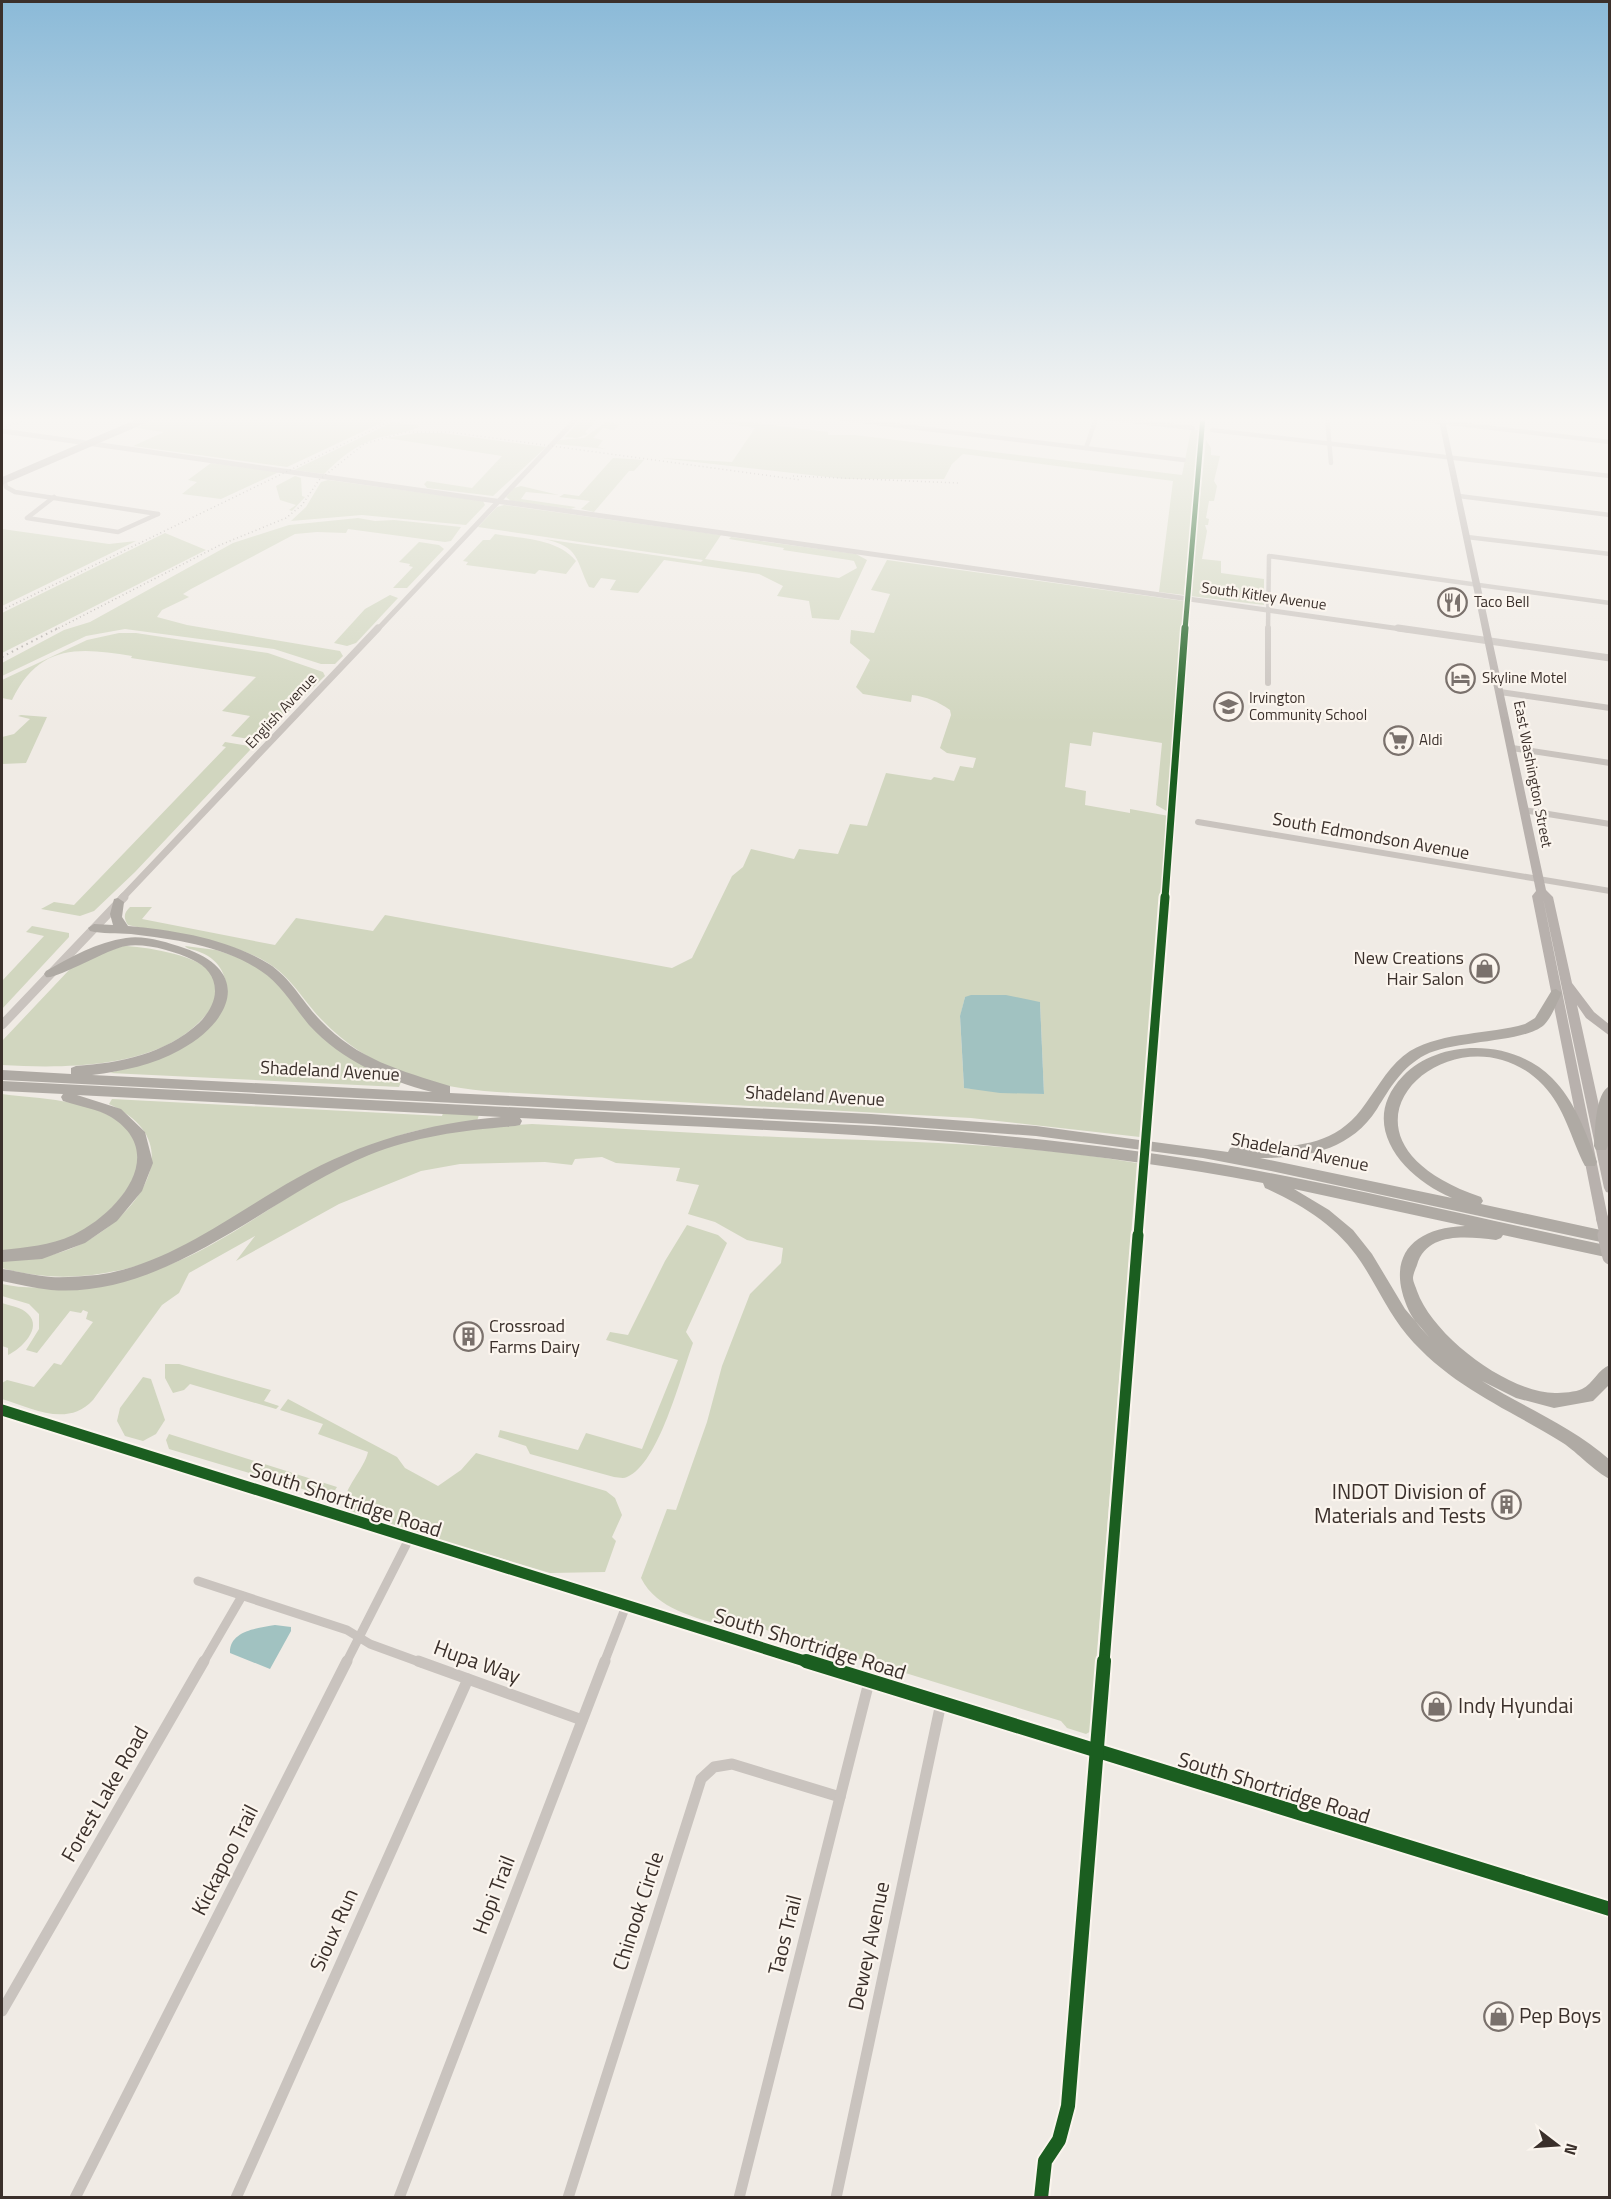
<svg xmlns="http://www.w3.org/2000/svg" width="1611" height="2199" font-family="'Titillium Web',sans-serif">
<rect width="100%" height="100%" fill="#f0ebe5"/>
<!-- green -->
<g fill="#d1d6bf" fill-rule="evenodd">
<path d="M 162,416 L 396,416 L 287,467 L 133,446 L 164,432 L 136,428 Z"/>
<path d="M 584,416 L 601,416 L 585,432 L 588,434 L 577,438 L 565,437 Z"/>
<path d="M 674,416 L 699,416 L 828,432 L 828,435 L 855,435 L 1182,475 L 1191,430 L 1199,430 L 1184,595 L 1159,592 L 1173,481 L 963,454 L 952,464 L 944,479 L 845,479 L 660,458 L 732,462 L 755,428 Z"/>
<path d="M 393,422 L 420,426 C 414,432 385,435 375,439 C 354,446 339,459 324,474 L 294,470 Z"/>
<path d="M 606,422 L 620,424 L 614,430 L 603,428 L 593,438 L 603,440 L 598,447 L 606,449 L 556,444 L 560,440 L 584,438 Z"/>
<path d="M 416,433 L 442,433 L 546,447 L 493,496 L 427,488 L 424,484 L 427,481 L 472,488 L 502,456 L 386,438 Z"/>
<path d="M 1206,440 L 1211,448 L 1211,455 L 1220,456 L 1214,481 L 1217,486 L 1214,501 L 1209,501 L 1206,518 L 1209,519 L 1208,525 L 1205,525 L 1207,531 L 1202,559 L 1221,561 L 1221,573 L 1264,579 L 1264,605 L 1190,596 Z"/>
<path d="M 613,458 L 644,460 L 634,471 L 629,471 L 594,512 L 581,509 L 590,501 L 559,497 L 564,494 L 579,496 Z"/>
<path d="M 211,463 L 279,472 L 221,499 L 182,494 L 197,482 L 188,480 Z"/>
<path d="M 295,476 L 301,478 L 302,496 L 305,497 L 292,511 L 289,510 L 296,505 L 280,500 L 276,486 Z"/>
<path d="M 328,480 L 483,501 L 485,505 L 466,525 L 362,515 L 291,521 L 306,507 L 321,482 Z"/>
<path d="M 521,486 L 559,495 L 526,492 L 521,499 L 576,507 L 571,509 L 511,501 L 506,497 L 514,488 Z"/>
<path d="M 504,505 L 721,535 L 705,559 L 839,578 L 857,568 L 854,561 L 849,560 L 783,550 L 784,548 L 729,539 L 731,537 L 856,554 L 867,560 L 839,620 L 812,618 L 809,601 L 777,596 L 783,586 L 759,574 L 664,560 L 638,593 L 610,590 L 616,580 L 601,578 L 594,588 L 589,587 C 575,559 580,547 544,539 L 701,562 L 703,560 L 478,527 L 497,507 Z"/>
<path d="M 358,518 L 375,521 L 394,520 L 461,527 L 451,541 L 445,542 L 348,529 L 346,533 L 317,532 L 295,534 L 191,589 L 183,594 L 189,597 L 162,610 L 157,617 L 187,625 L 340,651 L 343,656 L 335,664 L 321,664 L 274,649 L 125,629 L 86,636 L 2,676 L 2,663 L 64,630 L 90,622 L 233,543 L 289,525 Z"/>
<path d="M 2,529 L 109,544 L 136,541 L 2,606 Z"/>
<path d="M 165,533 L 206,550 L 2,653 L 2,613 Z"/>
<path d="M 495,534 C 523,539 557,538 576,561 L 566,574 L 539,570 L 535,574 L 466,565 L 468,562 L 463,561 L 483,540 L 490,540 Z"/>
<path d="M 419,542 L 439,545 L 444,549 L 407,588 L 393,588 L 413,567 L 409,566 L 410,564 L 399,562 Z"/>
<path d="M 887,560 L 1184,601 L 1170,813 L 1156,805 L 1162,743 L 1093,732 L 1091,746 L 1070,743 L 1065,787 L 1086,791 L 1085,805 L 1130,813 L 1130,809 L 1169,816 L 1140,1137 L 971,1118 L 497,1092 C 428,1087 370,1070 321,1019 C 303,1000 291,977 268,963 C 226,938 175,936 128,925 C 123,917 124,913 130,907 L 152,907 L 142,919 L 275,945 L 296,918 L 373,931 L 385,915 L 672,968 L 692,958 L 732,876 L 743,867 L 751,849 L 794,859 L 799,849 L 838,854 L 850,824 L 867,826 L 886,773 L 931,780 L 934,777 L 954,781 L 960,766 L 973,768 L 976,758 L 947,753 L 940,748 L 951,715 L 950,710 C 937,701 927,697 912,695 L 911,702 L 863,694 L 856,687 L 870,660 L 850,643 L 851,630 L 874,633 L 890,594 L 871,590 ZM 965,997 L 1040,1002 L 1044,1094 L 964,1088 L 960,1017 Z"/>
<path d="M 390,595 L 398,598 L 356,643 L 347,646 L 334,643 L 365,609 Z"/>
<path d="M 119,633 L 136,633 L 268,653 L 323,672 L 325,676 L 261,738 L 255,740 L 231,736 L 250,716 L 222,711 L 256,677 L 131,658 L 132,656 C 78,647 39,644 12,700 L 2,698 L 2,680 L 87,640 Z"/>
<path d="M 21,715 L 47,717 L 26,763 L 2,764 L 2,737 L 14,734 L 30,719 L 18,716 Z"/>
<path d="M 225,742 L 249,746 L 250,750 L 135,872 L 94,911 L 80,916 L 41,909 L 54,902 L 74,905 L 226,747 L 222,746 Z"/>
<path d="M 32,926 L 69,933 L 69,937 L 2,1009 L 2,981 L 44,936 L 26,932 Z"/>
<path d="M 123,946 C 143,946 195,955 209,970 C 236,998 190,1034 167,1045 C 118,1068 55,1068 2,1065 L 2,1041 L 70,969 L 85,959 Z"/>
<path d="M 185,946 L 216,950 L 246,960 L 273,978 L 307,1018 L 401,1082 L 399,1087 L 110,1073 L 175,1052 L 227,995 C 227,973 218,958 197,951 C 191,949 187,949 185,946 Z"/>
<path d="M 2,1094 C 39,1099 90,1099 121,1123 C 169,1160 109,1218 74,1237 C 57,1246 31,1247 12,1252 L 2,1250 Z"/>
<path d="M 112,1099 L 442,1116 L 443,1113 L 479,1115 L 477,1121 C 453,1125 425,1127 401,1135 C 379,1142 357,1158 337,1169 C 233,1224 124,1303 2,1268 L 2,1260 C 25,1260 47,1258 70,1249 C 132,1225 197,1144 109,1104 Z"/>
<path d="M 532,1124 C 623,1128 714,1135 805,1138 C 916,1142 1027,1144 1137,1163 L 1092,1713 L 1097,1715 L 1093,1730 L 1086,1734 L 1067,1728 L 1061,1721 L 730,1619 L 726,1627 C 696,1617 657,1610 641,1578 L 667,1509 L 676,1510 L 707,1422 L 722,1366 L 750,1294 L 781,1263 L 783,1248 L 747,1240 L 715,1222 L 688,1214 L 699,1185 L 676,1181 L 680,1168 L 616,1163 L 602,1157 L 575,1159 L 572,1165 L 545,1162 L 460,1164 L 421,1171 L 339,1204 L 236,1261 L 255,1236 L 189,1273 L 179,1293 L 162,1305 L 93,1400 C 67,1428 32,1408 2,1399 L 2,1383 L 7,1380 L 34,1387 L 54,1363 L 61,1365 L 93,1322 L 86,1319 L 88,1312 L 83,1310 L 81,1313 L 70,1311 L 37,1353 L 26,1350 L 39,1329 L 39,1314 L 29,1304 L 2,1296 L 2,1284 C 32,1291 67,1286 97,1281 C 118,1276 143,1275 164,1267 C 238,1239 297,1182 371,1153 C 422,1133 477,1127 532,1124 Z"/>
<path d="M 687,1225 L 718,1235 L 727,1243 L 686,1332 L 693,1343 C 681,1375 659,1464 627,1477 C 623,1479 618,1477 614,1477 L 530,1454 L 526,1446 L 498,1437 L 500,1430 L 578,1450 L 586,1433 L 642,1449 L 678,1360 L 606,1340 L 610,1332 L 628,1335 L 665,1261 Z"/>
<path d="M 2,1303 C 10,1306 22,1307 28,1314 C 43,1328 21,1349 8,1355 L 8,1348 L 2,1346 Z"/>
<path d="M 165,1364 L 179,1364 L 271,1390 L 264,1401 L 279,1406 L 276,1409 L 190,1384 L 184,1390 L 173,1393 L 165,1378 Z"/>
<path d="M 143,1377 L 151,1379 L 165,1420 L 156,1434 L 143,1441 L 125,1436 L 117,1421 L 120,1408 Z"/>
<path d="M 288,1399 L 397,1457 L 405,1468 L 438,1486 L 461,1470 L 476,1453 L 606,1491 L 615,1498 L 622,1515 L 612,1537 L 616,1541 L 605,1572 L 550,1573 L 349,1513 L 344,1508 C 342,1489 364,1470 368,1452 L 318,1434 L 323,1424 L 280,1410 Z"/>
<path d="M 169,1434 L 337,1487 L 331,1497 L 317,1501 L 306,1490 L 169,1449 L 166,1440 Z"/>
</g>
<!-- water -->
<g fill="#a1c2c1">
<path d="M 971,995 L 1006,995 L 1040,1002 L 1044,1094 L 1000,1093 L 964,1088 L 960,1016 L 965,997 Z"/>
<path d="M 275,1625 L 291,1627 L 291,1631 L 270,1669 L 230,1653 C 229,1631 258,1628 275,1625 Z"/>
</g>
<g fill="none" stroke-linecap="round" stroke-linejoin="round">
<!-- minor-far3 -->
<g stroke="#c9c3be" stroke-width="4.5">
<path d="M 819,416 L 1184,460"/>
<path d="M 1087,416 L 1193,428"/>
<path d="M 1327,416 L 1331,463"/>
<path d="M 1391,416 L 1610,442"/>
<path d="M 1212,430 L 1610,476"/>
<path d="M 1086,448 L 1097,416"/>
<path d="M 4,479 L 6,487 L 15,492 L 158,514"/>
<path d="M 1459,496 L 1610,515"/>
<path d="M 54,497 L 27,518 L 118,532 L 158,514"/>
<path d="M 1467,537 L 1610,554"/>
<path d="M 1268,630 L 1269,556 L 1610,603"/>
</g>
<!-- minor-far2 -->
<g stroke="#c9c3be" stroke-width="6">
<path d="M 1268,683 L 1268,628"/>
<path d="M 1500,692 L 1610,708"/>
<path d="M 1512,748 L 1610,763"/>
<path d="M 1523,810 L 1610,824"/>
<path d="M 1198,822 L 1610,891"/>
</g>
<!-- minor-far1 -->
<g stroke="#c9c3be" stroke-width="9">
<path d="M 2,1410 L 811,1663"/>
<path d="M 198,1581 L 347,1630 L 370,1644 L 422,1663"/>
<path d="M 203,1663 L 242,1596"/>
<path d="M 346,1663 L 409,1539"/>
<path d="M 604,1663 L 626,1606"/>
</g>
<!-- minor -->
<g stroke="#c9c3be" stroke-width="11">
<path d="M 418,1661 L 582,1720"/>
<path d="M 806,1661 L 1610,1909"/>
<path d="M 2,2011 L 204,1661"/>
<path d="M 75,2198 L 347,1661"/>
<path d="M 236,2198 L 468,1679"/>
<path d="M 399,2198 L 605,1661"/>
<path d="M 568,2198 L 701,1779 L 714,1767 L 732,1764 L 840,1797"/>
<path d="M 739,2198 L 869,1682"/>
<path d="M 836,2198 L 941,1703"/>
</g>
<!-- tertiary-far2 -->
<g stroke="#c9c3be" stroke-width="5">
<path d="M 2,431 L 1408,630"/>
<path d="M 377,630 L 579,416"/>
</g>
<!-- tertiary-far1 -->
<g stroke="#c9c3be" stroke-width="7">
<path d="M 1398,628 L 1610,658"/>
<path d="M 122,898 L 378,628"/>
</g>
<!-- tertiary -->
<path stroke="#c9c3be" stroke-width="9" d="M 2,1025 L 124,897"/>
<!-- secondary -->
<path stroke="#bab3ae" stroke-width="7" d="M 2,481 L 153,416"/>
<!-- primary -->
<path fill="#b8b1ad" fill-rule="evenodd" d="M 1438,416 L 1444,416 L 1546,890 L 1553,897 L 1572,983 L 1594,1012 L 1610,1025 L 1610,1036 L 1586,1018 L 1577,1005 L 1610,1156 L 1610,1193 L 1606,1192 L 1604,1188 L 1543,898 L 1608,1218 L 1607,1222 L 1602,1223 L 1597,1222 L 1596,1218 L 1532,896 L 1536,891 Z"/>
<!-- motorway -->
<g fill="#afaaa4" fill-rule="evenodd">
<path d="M 118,898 L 124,902 L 122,917 L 128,926 C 174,930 229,939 269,964 C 291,978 303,1003 321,1021 C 357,1059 401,1071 450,1086 L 450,1093 L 871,1114 L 1036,1126 L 1228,1152 L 1230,1148 L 1235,1147 C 1287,1147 1334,1151 1366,1103 C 1380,1084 1390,1064 1410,1051 C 1445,1031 1488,1035 1525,1024 L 1535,1018 L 1552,990 L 1556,989 L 1562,993 C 1557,1002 1552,1017 1544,1025 C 1524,1043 1455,1040 1425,1055 C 1402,1067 1390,1088 1377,1109 C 1350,1151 1306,1158 1260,1158 L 1452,1198 C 1404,1178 1356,1125 1403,1076 C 1441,1037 1515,1040 1552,1078 C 1575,1101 1586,1133 1597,1162 L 1595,1166 L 1585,1166 C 1571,1139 1565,1108 1543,1085 C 1458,997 1300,1135 1481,1197 L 1483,1201 L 1481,1204 L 1610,1232 L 1610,1244 L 1271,1171 L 1203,1158 L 1036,1136 L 871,1124 L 2,1080 L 2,1070 L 71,1074 L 71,1068 L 76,1066 C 120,1063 165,1054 199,1023 C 207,1015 215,1003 215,991 C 215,976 206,966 193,960 C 174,951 146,943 126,946 C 107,949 56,980 46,977 L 44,974 L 46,971 C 71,957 97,942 126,938 C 144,935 166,942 184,948 C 253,971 232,1022 180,1050 C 153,1065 123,1071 92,1075 L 432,1092 C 386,1080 342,1061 309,1025 C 294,1007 281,984 261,971 C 225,946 173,939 131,934 C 117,933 102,934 90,931 L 88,928 L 94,924 L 113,925 L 110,914 L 114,899 Z"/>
<path d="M 2,1081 L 894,1127 C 1015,1135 1135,1148 1254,1170 C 1373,1192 1491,1221 1610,1246 L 1610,1258 L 1503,1235 L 1501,1238 L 1496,1240 C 1468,1237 1427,1231 1417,1265 C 1416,1268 1413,1274 1413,1278 C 1413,1282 1416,1287 1417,1291 C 1433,1336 1507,1392 1555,1393 C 1562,1393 1576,1392 1582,1389 C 1593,1384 1598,1369 1610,1365 L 1610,1384 L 1593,1401 L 1554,1408 L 1516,1398 L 1482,1381 C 1525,1408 1572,1426 1610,1460 L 1610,1479 C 1596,1473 1577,1452 1563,1443 C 1507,1408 1451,1387 1407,1335 C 1388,1312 1377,1286 1361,1262 C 1338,1227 1303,1205 1265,1188 L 1263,1183 C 1018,1136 769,1131 520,1118 L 522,1121 L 520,1125 L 515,1126 C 465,1130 415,1136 369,1155 C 267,1197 167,1299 51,1290 C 34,1288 18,1284 2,1281 L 2,1269 C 18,1271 34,1276 51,1277 C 65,1278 82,1276 97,1275 C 170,1265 234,1213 297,1178 C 361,1142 428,1123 501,1117 L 77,1095 L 121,1109 L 145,1132 L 153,1163 L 142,1191 L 117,1221 L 85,1243 L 42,1259 L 2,1262 L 2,1250 C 27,1247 49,1246 73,1235 C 117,1214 170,1154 111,1117 C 98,1109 78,1106 63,1101 L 61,1097 L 63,1094 L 2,1091 ZM 1294,1189 L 1465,1226 C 1410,1228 1385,1259 1409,1311 C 1414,1321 1422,1329 1429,1337 L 1405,1309 L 1372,1254 L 1353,1230 L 1329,1210 Z"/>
<path d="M 1610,1086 L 1608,1146 L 1606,1150 L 1596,1150 L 1594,1146 C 1595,1132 1595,1092 1610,1086 Z"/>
</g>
<!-- rail-far1 -->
<g stroke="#b1aca8" stroke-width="1.5" stroke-dasharray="1 3" stroke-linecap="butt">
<path d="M 2,428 L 38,416"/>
<path d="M 793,476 L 958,483"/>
<path d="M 2,610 L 401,416"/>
<path d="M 55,630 L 220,545 L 286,518 L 302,505 L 319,480 L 364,444 L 405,432 L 449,432 L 801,480"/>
</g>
<!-- rail -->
<path stroke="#b1aca8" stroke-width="2" stroke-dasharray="1.5 4" stroke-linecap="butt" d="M 2,657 L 58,628"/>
<!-- primary-bridge-far1 -->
<path stroke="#b8b1ad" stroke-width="12" d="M 1602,1218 L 1606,1236"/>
<!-- primary-bridge -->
<path stroke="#b8b1ad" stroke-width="15" d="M 1605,1235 L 1610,1257"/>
<defs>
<path id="cycleway-far4" d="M 1185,630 L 1203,416"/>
<path id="cycleway-far3" d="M 1165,898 L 1185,628"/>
<path id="cycleway-far2" d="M 1138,1236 L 1165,897"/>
<g id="cycleway-far1">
<path d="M 2,1410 L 811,1663"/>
<path d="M 1104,1663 L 1138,1235"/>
</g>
<g id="cycleway">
<path d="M 806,1661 L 1610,1909"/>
<path d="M 1041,2198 L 1045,2161 L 1059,2140 L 1068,2106 L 1104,1661"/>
</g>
</defs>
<!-- cycleway-far4 casing -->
<use href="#cycleway-far4" stroke="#fbf5ee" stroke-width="8"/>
<!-- cycleway-far3 casing -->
<use href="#cycleway-far3" stroke="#fbf5ee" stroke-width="10"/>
<!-- cycleway-far2 casing -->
<use href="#cycleway-far2" stroke="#fbf5ee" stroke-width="13"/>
<!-- cycleway-far1 casing -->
<use href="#cycleway-far1" stroke="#fbf5ee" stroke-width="15"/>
<!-- cycleway casing -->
<use href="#cycleway" stroke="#fbf5ee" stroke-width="18"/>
<!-- cycleway-far4 -->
<use href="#cycleway-far4" stroke="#1b5e20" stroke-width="5"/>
<!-- cycleway-far3 -->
<use href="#cycleway-far3" stroke="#1b5e20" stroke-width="7"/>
<!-- cycleway-far2 -->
<use href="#cycleway-far2" stroke="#1b5e20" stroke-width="9"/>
<!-- cycleway-far1 -->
<use href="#cycleway-far1" stroke="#1b5e20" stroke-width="11"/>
<!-- cycleway -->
<use href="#cycleway" stroke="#1b5e20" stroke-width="14"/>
</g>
<!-- sky -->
<linearGradient id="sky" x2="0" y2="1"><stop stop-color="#8bbad8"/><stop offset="0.58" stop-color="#f8f6f3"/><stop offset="1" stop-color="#f8f6f3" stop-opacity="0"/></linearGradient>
<rect width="1611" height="723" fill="url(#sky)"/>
<!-- icons -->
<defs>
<symbol id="restaurant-ring" viewBox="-11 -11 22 22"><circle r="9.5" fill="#fbf5ee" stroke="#7a716c" stroke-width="1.5"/><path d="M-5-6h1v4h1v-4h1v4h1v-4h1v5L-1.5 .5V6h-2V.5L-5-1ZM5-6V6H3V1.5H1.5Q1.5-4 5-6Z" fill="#7a716c"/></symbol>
<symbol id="hotel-ring" viewBox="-11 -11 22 22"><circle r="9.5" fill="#fbf5ee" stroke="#7a716c" stroke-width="1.5"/><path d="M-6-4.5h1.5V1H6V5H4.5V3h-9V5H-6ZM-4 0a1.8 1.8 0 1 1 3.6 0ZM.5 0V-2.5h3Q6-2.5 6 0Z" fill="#7a716c"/></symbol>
<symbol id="school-ring" viewBox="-11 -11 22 22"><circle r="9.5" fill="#fbf5ee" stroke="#7a716c" stroke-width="1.5"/><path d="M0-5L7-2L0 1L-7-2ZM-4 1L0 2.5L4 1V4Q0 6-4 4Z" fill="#7a716c"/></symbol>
<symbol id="supermarket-ring" viewBox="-11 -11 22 22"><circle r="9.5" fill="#fbf5ee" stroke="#7a716c" stroke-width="1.5"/><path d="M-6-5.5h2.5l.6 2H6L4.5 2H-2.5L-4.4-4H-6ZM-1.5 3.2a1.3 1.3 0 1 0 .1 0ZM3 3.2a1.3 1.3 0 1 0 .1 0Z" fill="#7a716c"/></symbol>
<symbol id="shop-ring" viewBox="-11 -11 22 22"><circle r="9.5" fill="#fbf5ee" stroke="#7a716c" stroke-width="1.5"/><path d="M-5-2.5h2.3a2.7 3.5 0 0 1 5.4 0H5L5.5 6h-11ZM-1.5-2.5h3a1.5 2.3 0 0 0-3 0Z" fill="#7a716c"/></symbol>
<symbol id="building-ring" viewBox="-11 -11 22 22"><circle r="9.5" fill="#fbf5ee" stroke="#7a716c" stroke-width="1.5"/><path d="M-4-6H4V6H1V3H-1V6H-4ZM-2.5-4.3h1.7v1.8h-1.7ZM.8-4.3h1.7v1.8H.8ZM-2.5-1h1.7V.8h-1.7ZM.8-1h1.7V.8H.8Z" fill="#7a716c"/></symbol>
</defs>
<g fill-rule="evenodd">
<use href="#restaurant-ring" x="1436" y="586" width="33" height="33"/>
<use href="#hotel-ring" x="1444" y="662" width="33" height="33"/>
<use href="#school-ring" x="1212" y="690" width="33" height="33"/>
<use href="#supermarket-ring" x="1382" y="724" width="33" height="33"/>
<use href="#shop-ring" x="1468" y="952" width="33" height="33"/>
<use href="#building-ring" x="452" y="1320" width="33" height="33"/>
<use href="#building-ring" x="1490" y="1488" width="33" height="33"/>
<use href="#shop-ring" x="1420" y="1690" width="33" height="33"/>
<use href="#shop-ring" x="1482" y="2000" width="33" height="33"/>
</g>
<g text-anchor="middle" stroke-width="4.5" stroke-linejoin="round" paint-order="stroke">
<!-- far-street labels -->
<g font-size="15" fill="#3b302b" stroke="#fbf5ee">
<text transform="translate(1264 596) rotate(8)" y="5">South Kitley Avenue</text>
<text transform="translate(281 711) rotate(-47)" y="5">English Avenue</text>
<text transform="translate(1533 774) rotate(79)" y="5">East Washington Street</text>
</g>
<!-- far-poi labels -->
<g font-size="15" fill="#3b302b" stroke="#fbf5ee" text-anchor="start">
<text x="1474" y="607">Taco Bell</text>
<text x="1482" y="683">Skyline Motel</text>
<text x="1249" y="703">Irvington<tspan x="1249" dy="17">Community School</tspan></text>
<text x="1419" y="745">Aldi</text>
</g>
<!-- street labels -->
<g font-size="18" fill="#3b302b" stroke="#fbf5ee">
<text transform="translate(1371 836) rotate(10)" y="6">South Edmondson Avenue</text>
<text transform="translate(330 1071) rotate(3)" y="6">Shadeland Avenue</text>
<text transform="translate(815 1096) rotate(3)" y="6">Shadeland Avenue</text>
<text transform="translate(1300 1152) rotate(11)" y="6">Shadeland Avenue</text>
</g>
<!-- poi labels -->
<g font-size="18" fill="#3b302b" stroke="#fbf5ee" text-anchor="end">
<text x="1464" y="964">New Creations<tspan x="1464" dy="21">Hair Salon</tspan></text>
<text x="489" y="1332" text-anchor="start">Crossroad<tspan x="489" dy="21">Farms Dairy</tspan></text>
</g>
<!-- near-poi labels -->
<g font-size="21" fill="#3b302b" stroke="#fbf5ee" text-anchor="start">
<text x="1486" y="1499" text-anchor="end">INDOT Division of<tspan x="1486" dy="24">Materials and Tests</tspan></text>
<text x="1458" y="1713">Indy Hyundai</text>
<text x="1519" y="2023">Pep Boys</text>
</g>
<!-- near-street labels -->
<g font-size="21" fill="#3b302b" stroke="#fbf5ee">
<text transform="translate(346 1500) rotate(18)" y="7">South Shortridge Road</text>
<text transform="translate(810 1644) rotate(17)" y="7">South Shortridge Road</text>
<text transform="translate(477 1662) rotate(20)" y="7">Hupa Way</text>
<text transform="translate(1274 1788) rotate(17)" y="7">South Shortridge Road</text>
<text transform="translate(105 1794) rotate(-60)" y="7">Forest Lake Road</text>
<text transform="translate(225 1860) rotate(-63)" y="7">Kickapoo Trail</text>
<text transform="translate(494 1895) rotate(-69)" y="7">Hopi Trail</text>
<text transform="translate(638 1911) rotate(-72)" y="7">Chinook Circle</text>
<text transform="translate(334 1930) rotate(-66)" y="7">Sioux Run</text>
<text transform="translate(785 1935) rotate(-76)" y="7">Taos Trail</text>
<text transform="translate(869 1946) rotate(-78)" y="7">Dewey Avenue</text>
</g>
</g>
<!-- border -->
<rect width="1611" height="2199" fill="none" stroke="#3b302b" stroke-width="6"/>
<!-- north arrow -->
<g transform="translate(1557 2145) rotate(107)" stroke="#fbf5ee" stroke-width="4.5" paint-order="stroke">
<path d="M0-4.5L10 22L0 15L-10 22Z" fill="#3b302b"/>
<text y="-9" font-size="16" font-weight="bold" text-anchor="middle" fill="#3b302b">N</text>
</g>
</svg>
